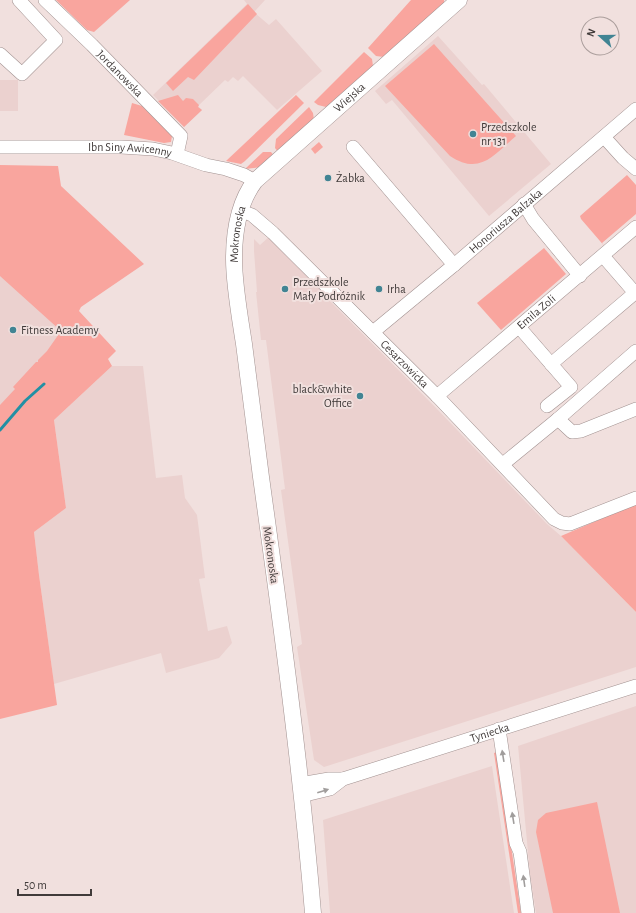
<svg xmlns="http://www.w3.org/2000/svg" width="636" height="913" font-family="'Alegreya Sans',sans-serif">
<rect width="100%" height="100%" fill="#f1e0de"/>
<!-- built -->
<g fill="#ebd1cf">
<path d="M 244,0 L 265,0 L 255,11 L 255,13 L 269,25 L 276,19 L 322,71 L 277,110 L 243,76 L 238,81 L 233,77 L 228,82 L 225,80 L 198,106 L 202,110 L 184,127 L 153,95 L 247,4 Z"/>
<path d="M 438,36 L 482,85 L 484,84 L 551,164 L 489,216 L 392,100 L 386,104 L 375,91 Z"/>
<rect x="0" y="80" width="18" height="31"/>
<path d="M 270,236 L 327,294 L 330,301 L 438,410 L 547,524 L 561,536 L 636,612 L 636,667 L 324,767 L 314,760 L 297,647 L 302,644 L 281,490 L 285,489 L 266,340 L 261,340 L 256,292 L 257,292 L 254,251 L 254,239 L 260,245 Z"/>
<path d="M 0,274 L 64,329 L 0,417 Z"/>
<path d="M 112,366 L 143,366 L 156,478 L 182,475 L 185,498 L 197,515 L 205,578 L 199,579 L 208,631 L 227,626 L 232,643 L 219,658 L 166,673 L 161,653 L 54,684 L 39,575 L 34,532 L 66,508 L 54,420 Z"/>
<path d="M 636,706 L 636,913 L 536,913 L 530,874 L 518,746 Z"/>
<path d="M 492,766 L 514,913 L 330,913 L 323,820 Z"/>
</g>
<!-- green -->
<g fill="#f9a59e">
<path d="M 56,0 L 130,0 L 94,32 L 87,30 Z"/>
<path d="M 411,0 L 444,0 L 444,3 L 384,57 L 376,56 L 368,48 Z"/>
<path d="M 248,4 L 257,14 L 194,80 L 188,77 L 173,91 L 166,83 Z"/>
<path d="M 434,44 L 516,136 C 494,155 480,176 450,156 L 385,86 Z"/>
<path d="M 364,52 L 372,59 L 373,66 L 326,107 L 318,105 L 314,102 Z"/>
<path d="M 178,95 L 183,101 L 186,98 L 193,99 L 199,105 L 198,107 L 202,110 L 184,127 L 158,101 Z"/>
<path d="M 296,95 L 304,103 L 245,161 L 241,164 L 226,161 Z"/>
<path d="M 132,103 L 142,106 L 172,136 L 171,142 L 164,143 L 124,135 Z"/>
<path d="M 309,107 L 313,113 L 314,120 L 279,153 L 275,148 L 276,139 Z"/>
<path d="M 319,142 L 323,147 L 315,154 L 311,149 Z"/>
<path d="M 263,152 L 271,152 L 275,157 L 261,167 L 245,169 Z"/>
<path d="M 0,165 L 58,166 L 61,186 L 144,264 L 81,307 L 79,311 L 116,351 L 108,359 L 112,366 L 54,420 L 66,508 L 34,532 L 39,575 L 57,705 L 0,719 L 0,405 L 15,389 L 13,387 L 36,362 L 38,362 L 38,360 L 47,351 L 61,331 L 0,276 Z"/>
<path d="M 627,175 L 636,185 L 636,214 L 602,243 L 606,248 L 581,219 L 580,216 Z"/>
<path d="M 544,248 L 566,274 L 501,330 L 477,303 Z"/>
<path d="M 636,504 L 636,612 L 561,536 Z"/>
<path d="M 497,752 L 521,913 L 518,913 L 494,753 Z"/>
<path d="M 597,802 L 620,913 L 553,913 L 536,832 L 538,820 L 546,813 Z"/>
</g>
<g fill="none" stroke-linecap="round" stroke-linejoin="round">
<!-- stream -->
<path stroke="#2290a4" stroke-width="3" d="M 0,430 L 25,401 L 44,384"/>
<defs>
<g id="minor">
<path id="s1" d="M 45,0 L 92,45 L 181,136 L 177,154"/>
<path d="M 0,54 L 22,74 L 56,40 L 19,0"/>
<path d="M 604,137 L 623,158 L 636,169"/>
<path id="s2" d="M 0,147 L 121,147 L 153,149 L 172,153 L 206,165 L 226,169 L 244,175 L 255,181"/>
<path d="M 353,147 L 454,265"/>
<path d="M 524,204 L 533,219 L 580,276"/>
<path id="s3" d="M 241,211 L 252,215 L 273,233 L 437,396 L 554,519 L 562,523 L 570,524 L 636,498"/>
<path d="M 603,256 L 635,293"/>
<path d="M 519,327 L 571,387 L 547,406"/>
<path id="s4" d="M 373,332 L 454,265 L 636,109"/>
<path d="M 551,364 L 636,292"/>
<path id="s5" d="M 437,396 L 636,227"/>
<path d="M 558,419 L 636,351"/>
<path d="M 503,464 L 558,419 L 572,432 L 581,431 L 636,409"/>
<path d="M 499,729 L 516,843 L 520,852 L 528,913"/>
<path d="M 300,784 L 329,779 L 343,779"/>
<path id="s6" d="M 301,796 L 330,789 L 343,779 L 362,773 L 636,686"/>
</g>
<g id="major">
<path id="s7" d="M 313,913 C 301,767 281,622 261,477 C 255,433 250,388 244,344 C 240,318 234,285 234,259 C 234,233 239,202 255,181 L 459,0"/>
</g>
</defs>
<!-- minor casing -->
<use href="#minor" stroke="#a29291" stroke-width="14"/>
<!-- major casing -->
<use href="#major" stroke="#a29291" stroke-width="17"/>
<!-- minor -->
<use href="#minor" stroke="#fff" stroke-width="13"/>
<!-- major -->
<use href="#major" stroke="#fff" stroke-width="16"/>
</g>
<!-- one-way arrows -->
<defs><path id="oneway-solid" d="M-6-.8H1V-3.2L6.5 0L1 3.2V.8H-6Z"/></defs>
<g fill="#a09d9c">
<use href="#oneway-solid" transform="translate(503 756) rotate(-99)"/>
<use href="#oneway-solid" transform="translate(323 791) rotate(-17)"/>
<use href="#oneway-solid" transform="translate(513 818) rotate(-99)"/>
<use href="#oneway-solid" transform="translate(524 881) rotate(-98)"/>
</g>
<!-- markers -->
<g fill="#418493" stroke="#f1e0de" stroke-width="1.5">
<circle cx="473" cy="134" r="4"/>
<circle cx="328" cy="178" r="4"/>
<circle cx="285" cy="289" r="4"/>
<circle cx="379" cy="289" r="4"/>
<circle cx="13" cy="330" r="4"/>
<circle cx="360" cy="396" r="4"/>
</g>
<g text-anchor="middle" stroke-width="4" stroke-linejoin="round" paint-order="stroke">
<!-- street labels -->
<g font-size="12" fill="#413b3a" stroke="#f1e0de">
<text dy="4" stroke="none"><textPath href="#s1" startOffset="105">Jordanowska</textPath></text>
<text dy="4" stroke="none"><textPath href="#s7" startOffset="867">Wiejska</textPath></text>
<text dy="4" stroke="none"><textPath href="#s2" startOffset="130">Ibn Siny Awicenny</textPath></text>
<text dy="4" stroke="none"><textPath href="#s4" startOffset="173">Honoriusza Balzaka</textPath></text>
<text dy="4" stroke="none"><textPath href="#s7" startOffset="684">Mokronoska</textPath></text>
<text dy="4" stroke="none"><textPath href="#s5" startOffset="130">Emila Zoli</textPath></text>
<text dy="4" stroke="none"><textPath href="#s3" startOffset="225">Cesarzowicka</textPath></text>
<text transform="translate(271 555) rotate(82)" y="4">Mokronoska</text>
<text dy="4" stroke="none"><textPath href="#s6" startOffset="200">Tyniecka</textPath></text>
</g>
<!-- poi labels -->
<g font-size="12" fill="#413b3a" stroke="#f1e0de" text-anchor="start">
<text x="481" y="131">Przedszkole<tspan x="481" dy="14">nr 131</tspan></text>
<text x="336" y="182">Żabka</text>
<text x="293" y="286">Przedszkole<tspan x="293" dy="14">Mały Podróżnik</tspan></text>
<text x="387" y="293">Irha</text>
<text x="21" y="334">Fitness Academy</text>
<text x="352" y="393" text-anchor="end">black&amp;white<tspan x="352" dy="14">Office</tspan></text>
</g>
</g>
<!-- north arrow -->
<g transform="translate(600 36) rotate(291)"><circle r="19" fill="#f1e0de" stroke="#ab9e9c"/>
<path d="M0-3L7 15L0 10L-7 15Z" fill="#418493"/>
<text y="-6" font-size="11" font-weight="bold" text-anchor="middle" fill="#413b3a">N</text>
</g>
<!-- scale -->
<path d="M18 889v6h73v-6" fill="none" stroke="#413b3a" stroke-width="2"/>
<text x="24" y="889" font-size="12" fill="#413b3a" stroke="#f1e0de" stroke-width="3" paint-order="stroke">50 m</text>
</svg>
